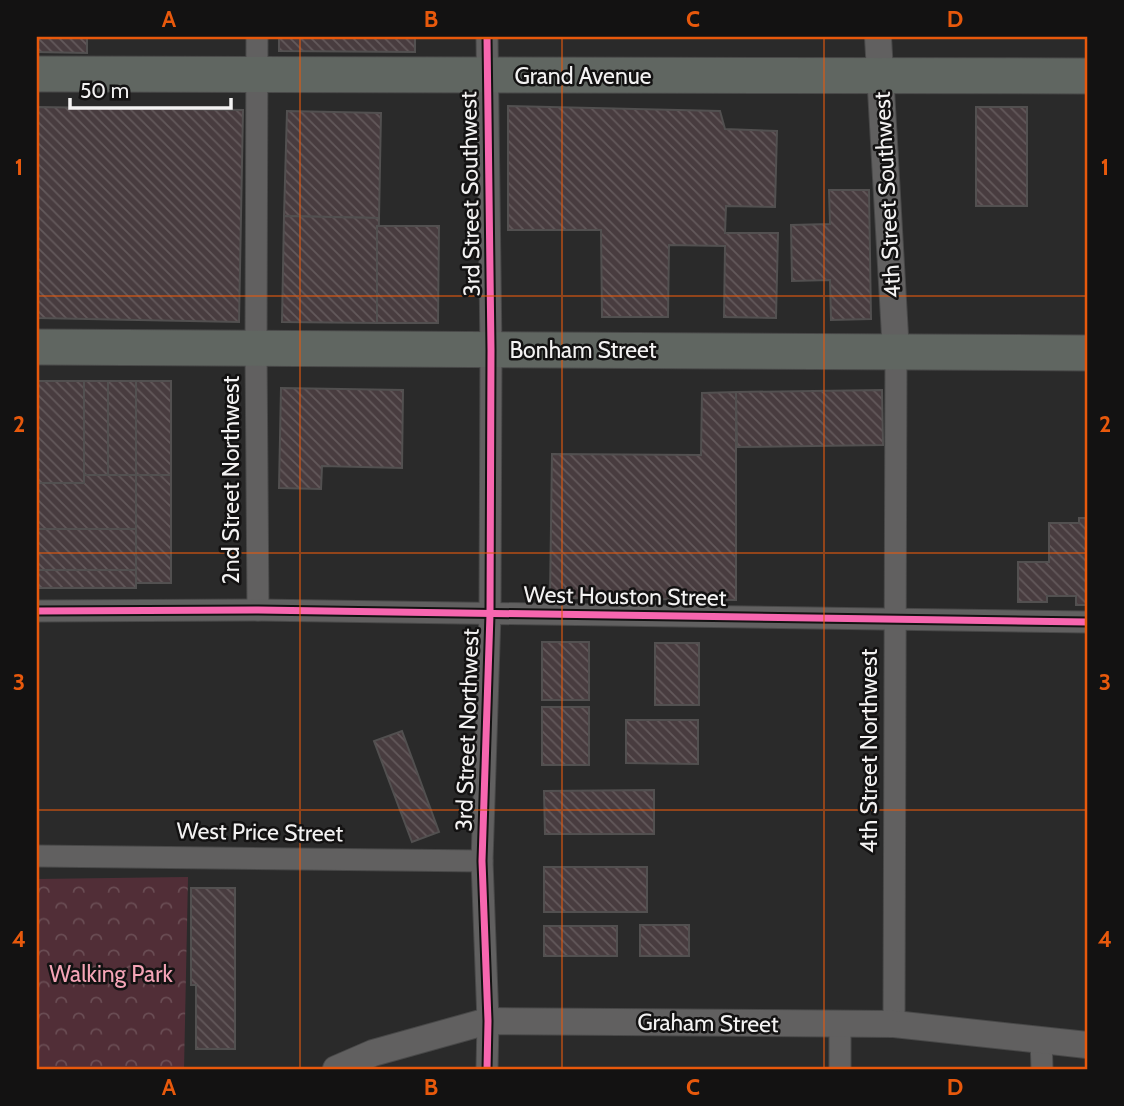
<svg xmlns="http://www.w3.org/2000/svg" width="1124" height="1106" font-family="Cabin,sans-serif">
<defs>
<pattern id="forest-crowns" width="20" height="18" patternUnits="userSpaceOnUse" patternTransform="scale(1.75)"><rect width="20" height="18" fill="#512e37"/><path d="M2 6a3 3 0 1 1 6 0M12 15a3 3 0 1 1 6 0" fill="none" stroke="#6a4d54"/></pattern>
<pattern id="building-back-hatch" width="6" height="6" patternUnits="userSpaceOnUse" patternTransform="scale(1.75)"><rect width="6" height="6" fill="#483c3f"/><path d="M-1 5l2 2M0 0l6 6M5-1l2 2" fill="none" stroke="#63595b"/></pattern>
</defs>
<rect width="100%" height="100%" fill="#2a2a2a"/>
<!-- forest -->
<path fill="url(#forest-crowns)" d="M 188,877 L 184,1069 L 37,1069 L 37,879 Z"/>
<!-- building -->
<g fill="url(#building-back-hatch)" stroke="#525050" stroke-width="2">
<path d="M 37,37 L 87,37 L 87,53 L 37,52 Z"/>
<path d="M 279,37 L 415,37 L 415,52 L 279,51 Z"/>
<path d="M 508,106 L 720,111 L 725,129 L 777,131 L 775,207 L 726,206 L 725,233 L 778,233 L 776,318 L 724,317 L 725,246 L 669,245 L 668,317 L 602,317 L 601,230 L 508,230 Z"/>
<path d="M 37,107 L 243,110 L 239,322 L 37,318 Z"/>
<rect x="976" y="107" width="51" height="99"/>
<path d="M 287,111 L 381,113 L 379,218 L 284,216 Z"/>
<path d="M 829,190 L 869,190 L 871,319 L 831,320 L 830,280 L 792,281 L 791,225 L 830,224 Z"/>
<path d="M 284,216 L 379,218 L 377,323 L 282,322 Z"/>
<path d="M 377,226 L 439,226 L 438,323 L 377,323 Z"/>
<rect x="37" y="381" width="47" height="102"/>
<rect x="84" y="381" width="24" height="94"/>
<rect x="108" y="381" width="28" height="94"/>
<rect x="136" y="381" width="35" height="94"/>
<path d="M 281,388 L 403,390 L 402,468 L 322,466 L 321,489 L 279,488 Z"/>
<path d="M 882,390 L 883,445 L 737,447 L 736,392 Z"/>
<path d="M 736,392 L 736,600 L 550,598 L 552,454 L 701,455 L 702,393 Z"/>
<path d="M 84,475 L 136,475 L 136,529 L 37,529 L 37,483 L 84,483 Z"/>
<rect x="136" y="475" width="35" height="108"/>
<path d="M 1079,518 L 1087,518 L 1087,605 L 1076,605 L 1076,596 L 1047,596 L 1047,602 L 1018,602 L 1018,562 L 1049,562 L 1049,523 L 1079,523 Z"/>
<rect x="37" y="529" width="99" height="41"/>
<rect x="37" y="570" width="99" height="18"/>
<rect x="542" y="642" width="47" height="58"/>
<rect x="655" y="643" width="44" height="62"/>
<rect x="542" y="707" width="47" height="58"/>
<path d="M 626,720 L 698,720 L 698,764 L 626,763 Z"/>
<path d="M 402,731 L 439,832 L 412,842 L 374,741 Z"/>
<path d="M 654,790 L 654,834 L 545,834 L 544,791 Z"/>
<rect x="544" y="867" width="103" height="45"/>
<path d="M 191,888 L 235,888 L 235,1049 L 196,1049 L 196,985 L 191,985 Z"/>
<rect x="640" y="925" width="49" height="31"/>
<rect x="544" y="926" width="73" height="30"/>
</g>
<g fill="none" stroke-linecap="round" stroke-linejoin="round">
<defs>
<g id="minor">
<path d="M 257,37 L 256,349 L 258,610"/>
<path d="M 487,37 L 491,350 L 490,614 L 482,861 L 488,1021 L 487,1069"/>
<path d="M 37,611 L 258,610 L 1087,622"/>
<path d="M 37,856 L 482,861"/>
<path d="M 840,1024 L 840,1069"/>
<path d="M 894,1024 L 896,353"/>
<path d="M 1041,1039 L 1042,1069"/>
</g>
<g id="tertiary">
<path d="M 878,37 L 896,353"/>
<path d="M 336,1069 L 373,1053 L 488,1021 L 894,1024 L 1087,1045"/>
</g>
<g id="primary">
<path d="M 37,74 L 1087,76"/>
<path d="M 37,347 L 1087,353"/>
</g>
</defs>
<!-- minor casing -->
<use href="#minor" stroke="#484848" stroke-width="23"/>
<!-- tertiary casing -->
<use href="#tertiary" stroke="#484848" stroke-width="28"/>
<!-- primary casing -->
<use href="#primary" stroke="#484848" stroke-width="37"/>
<!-- minor -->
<use href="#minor" stroke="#616060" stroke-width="21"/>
<!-- tertiary -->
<use href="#tertiary" stroke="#616060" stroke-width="26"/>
<!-- primary -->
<use href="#primary" stroke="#606661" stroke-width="35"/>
<defs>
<g id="cycleway">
<path d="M 487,37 L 491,350 L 490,614 L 482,861 L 488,1021 L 487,1069"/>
<path d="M 37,611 L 258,610 L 1087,622"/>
</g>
</defs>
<!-- cycleway casing -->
<use href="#cycleway" stroke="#131212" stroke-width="11"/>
<!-- cycleway -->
<use href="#cycleway" stroke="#f766af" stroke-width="7"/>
</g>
<!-- grid -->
<path fill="none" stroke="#e8590c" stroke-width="2" stroke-opacity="0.55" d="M 300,37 L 300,1069M 562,37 L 562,1069M 824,37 L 824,1069M 37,296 L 1087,296M 37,553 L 1087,553M 37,810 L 1087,810"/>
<g text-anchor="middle" stroke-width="5" stroke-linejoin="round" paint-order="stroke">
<!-- street labels -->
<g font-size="23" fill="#f3f2f2" stroke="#131212">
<text x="583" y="84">Grand Avenue</text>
<text transform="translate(470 194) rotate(-91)" y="8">3rd Street Southwest</text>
<text transform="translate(887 195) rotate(-93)" y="8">4th Street Southwest</text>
<text x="583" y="358">Bonham Street</text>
<text transform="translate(231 480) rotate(-90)" y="8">2nd Street Northwest</text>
<text transform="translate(625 596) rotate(1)" y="8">West Houston Street</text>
<text transform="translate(467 730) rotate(-88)" y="8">3rd Street Northwest</text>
<text transform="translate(869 751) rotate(-90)" y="8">4th Street Northwest</text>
<text transform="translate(260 832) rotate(1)" y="8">West Price Street</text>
<text transform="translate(708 1023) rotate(1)" y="8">Graham Street</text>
</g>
<!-- park labels -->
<g font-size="23" fill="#f4a4b6" stroke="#131212">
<text x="111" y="982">Walking Park</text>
</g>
</g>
<!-- border -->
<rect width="1124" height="1106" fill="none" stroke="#131212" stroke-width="77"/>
<!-- scale -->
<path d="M70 98v10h161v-10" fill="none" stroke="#f3f2f2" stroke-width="3.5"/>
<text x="80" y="98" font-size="21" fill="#f3f2f2" stroke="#131212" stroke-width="5" paint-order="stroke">50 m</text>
<rect x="38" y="38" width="1048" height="1030" fill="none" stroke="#e8590c" stroke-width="2.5"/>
<g font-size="23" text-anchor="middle" font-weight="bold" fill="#e8590c">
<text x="169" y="27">A</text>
<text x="431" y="27">B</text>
<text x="693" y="27">C</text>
<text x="955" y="27">D</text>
<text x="19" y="175">1</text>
<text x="1105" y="175">1</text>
<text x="19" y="432">2</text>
<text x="1105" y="432">2</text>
<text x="19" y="690">3</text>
<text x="1105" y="690">3</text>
<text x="19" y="947">4</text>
<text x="1105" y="947">4</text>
<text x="169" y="1095">A</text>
<text x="431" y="1095">B</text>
<text x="693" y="1095">C</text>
<text x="955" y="1095">D</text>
</g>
</svg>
